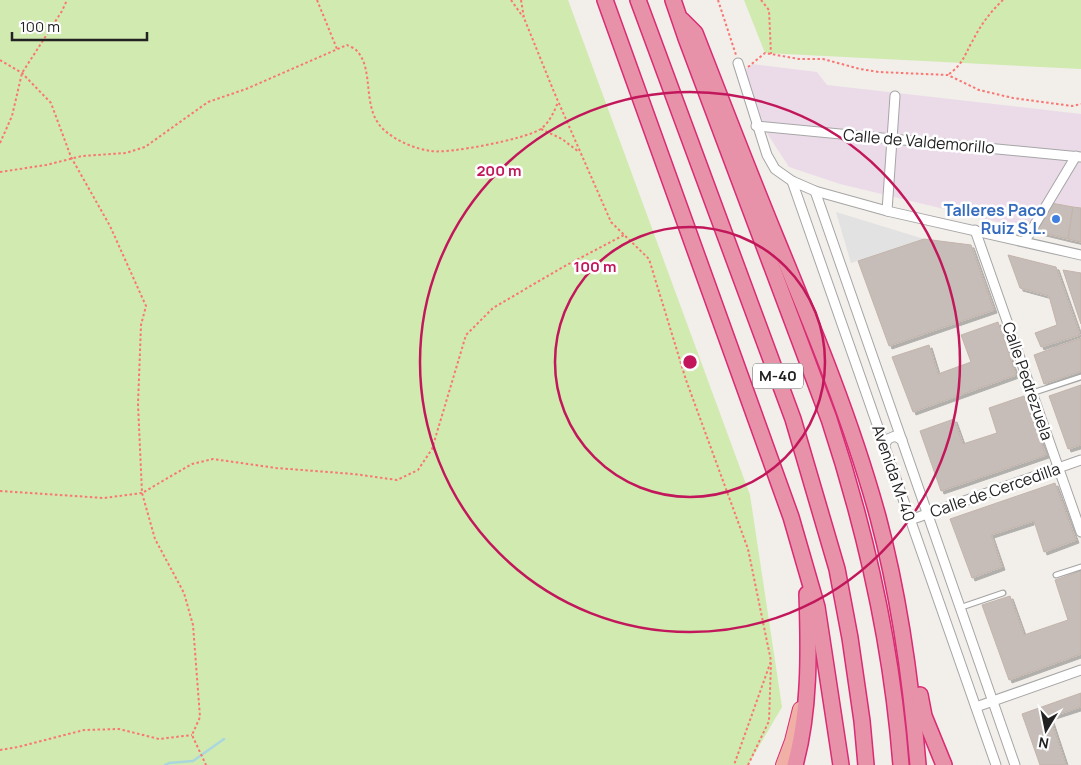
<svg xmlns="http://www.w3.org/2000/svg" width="1081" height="765" font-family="Manrope,sans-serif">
<defs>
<filter id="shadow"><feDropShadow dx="3" dy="3" stdDeviation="0" flood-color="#0004"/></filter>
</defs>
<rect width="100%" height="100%" fill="#f2eee9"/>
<!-- industrial -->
<path fill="#ebdbe9" d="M 752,64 L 817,72 L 827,85 L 1081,114 L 1081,242 L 840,184 L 789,167 L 761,124 L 745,70 Z"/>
<!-- grass -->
<g fill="#d1eab0">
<path d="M 0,0 L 568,0 L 750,495 L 782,707 L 748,765 L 0,765 Z"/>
<path d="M 744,0 L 1081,0 L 1081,69 L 765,53 Z"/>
</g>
<!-- parking -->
<path fill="#e2e2e2" d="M 836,212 L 924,239 L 851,263 Z"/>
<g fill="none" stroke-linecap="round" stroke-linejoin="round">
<!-- stream -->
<path stroke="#aad7de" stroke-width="2.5" d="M 165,765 L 169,763 L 193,761 L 224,739"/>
</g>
<!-- building -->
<g fill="#c6bdb8" stroke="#c3b4ab" filter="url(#shadow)">
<path d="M 1051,203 L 1073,207 L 1068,239 L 1035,231 Z"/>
<path d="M 1073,207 L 1081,208 L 1081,242 L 1068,239 Z"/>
<path d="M 924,239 L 971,245 L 994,310 L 889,346 L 858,261 Z"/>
<path d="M 1008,255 L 1056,267 L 1080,335 L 1041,347 L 1035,333 L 1057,325 L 1049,296 L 1020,288 Z"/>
<path d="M 1063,270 L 1081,273 L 1081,324 Z"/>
<path d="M 998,322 L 1016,375 L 913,412 L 892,357 L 929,345 L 938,374 L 971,362 L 961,335 Z"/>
<path d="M 1081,338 L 1081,371 L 1044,384 L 1034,355 Z"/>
<path d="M 1081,385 L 1081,445 L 1068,449 L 1049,396 Z"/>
<path d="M 1024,396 L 1046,455 L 941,491 L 920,431 L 954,419 L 963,444 L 997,433 L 989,408 Z"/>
<path d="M 1055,483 L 1076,540 L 1044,552 L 1034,521 L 991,535 L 1002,567 L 972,578 L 950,519 Z"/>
<path d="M 1081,571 L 1081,654 L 1009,680 L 982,605 L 1010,596 L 1024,635 L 1068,620 L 1055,580 Z"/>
<path d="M 1081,693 L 1081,707 L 1050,717 L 1066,765 L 1040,765 L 1022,714 Z"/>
</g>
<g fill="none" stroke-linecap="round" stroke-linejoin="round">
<defs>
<g id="service">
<path d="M 1032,393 L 1081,377"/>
<path d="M 1056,575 L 1081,567"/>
<path d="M 960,606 L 965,606 L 1003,593"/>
</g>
<g id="minor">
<path d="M 738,63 L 767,155 L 775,169 L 792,181 L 815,191 L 887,211 L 1081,255"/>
<path d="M 756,126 L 1081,157"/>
<path d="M 792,181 L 996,765"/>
<path d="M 815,191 L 1015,765"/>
<path d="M 887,211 L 895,96"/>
<path d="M 975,230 L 1081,532"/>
<path d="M 1025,241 L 1076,156"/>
<path d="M 884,446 L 888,439 L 895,436 L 902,440"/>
<path d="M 910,520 L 1081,460"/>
<path d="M 976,707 L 1081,670"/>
</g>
<path id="trunk" d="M 783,765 L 792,741 L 800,709"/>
<g id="motorway">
<path d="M 605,0 L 791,517 L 817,607 L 841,765"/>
<path d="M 638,0 L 793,419 L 837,569 L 850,638 L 862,721 L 866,765"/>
<path d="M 673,0 L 686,38 L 829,419 C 866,531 892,647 901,765"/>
<path d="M 682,20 L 695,33 C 722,102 748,170 776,238 C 814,330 852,422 878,517 C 900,599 911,681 918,765"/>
<path d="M 920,695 L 924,716 L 944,765"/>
<path d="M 795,765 C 810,711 809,650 807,594"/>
</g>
</defs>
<!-- service casing -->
<use href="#service" stroke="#a6a6a6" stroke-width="7"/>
<!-- minor casing -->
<use href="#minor" stroke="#a6a6a6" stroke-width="11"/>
<!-- trunk casing -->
<use href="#trunk" stroke="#da2b75" stroke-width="16"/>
<!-- motorway casing -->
<use href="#motorway" stroke="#da2b75" stroke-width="18"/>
<!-- path -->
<g stroke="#f97672" stroke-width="2" stroke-dasharray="2.5 2.5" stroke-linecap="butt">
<path d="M 317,0 L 337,49"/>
<path d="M 511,0 L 523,17"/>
<path d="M 521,0 L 524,18 L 554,92 L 611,222 L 649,259 L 686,380 L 748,549 L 771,661 L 734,765"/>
<path d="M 718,0 L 736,55"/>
<path d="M 761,0 L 769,10 L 771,54"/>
<path d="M 0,60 L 22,73 L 51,103 L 71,157 L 110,226 L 146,306 L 141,325 L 138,404 L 142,493 L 155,539 L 184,593 L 193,625 L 200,717 L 192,735 L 206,765"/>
<path d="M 748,67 L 765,53 L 799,59 L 823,59 L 860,69 L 879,72 L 948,75 L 979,90 L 1013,98 L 1072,106 L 1081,104"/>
<path d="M 949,74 C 963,64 964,56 972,42 C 980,26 990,12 1003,0"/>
<path d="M 541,129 L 562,139 L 579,152"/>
<path d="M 0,143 L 12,116 L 22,73 L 62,11 L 67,0"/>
<path d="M 0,172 L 46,165 L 82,156 L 126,153 L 145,147 L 208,102 L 246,89 L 347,45 C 350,47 355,48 357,51 C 375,71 361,107 383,129 C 396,141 415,149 431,151 C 449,154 524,139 539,130 C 549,124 554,112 558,102"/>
<path d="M 0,491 L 104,498 L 142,493 L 192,464 L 213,459 L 276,468 L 354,474 L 397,480 L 418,470 L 432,449 L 466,335 L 493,308 L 563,267 L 624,235"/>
<path d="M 0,750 L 18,747 L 84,730 L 119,729 L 159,739 L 192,735"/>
<path d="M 748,765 L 769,721 L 771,663"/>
</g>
<!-- service -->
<use href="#service" stroke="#fff" stroke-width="4.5"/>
<!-- minor -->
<use href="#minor" stroke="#fff" stroke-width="9"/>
<!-- trunk -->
<use href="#trunk" stroke="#f1b0a6" stroke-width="14"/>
<!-- motorway -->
<use href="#motorway" stroke="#e792a9" stroke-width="15"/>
</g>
<!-- distance rings -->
<g fill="none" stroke="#c2185b" stroke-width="2.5">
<circle cx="690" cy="362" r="135"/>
<circle cx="690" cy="362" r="270"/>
</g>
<!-- markers -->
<circle fill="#3f7fe0" stroke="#fff" stroke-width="2" cx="1056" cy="219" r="5"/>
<g text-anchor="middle" stroke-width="5" stroke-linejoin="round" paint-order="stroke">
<!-- shield labels -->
<rect fill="#fff" stroke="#646464" stroke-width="1" x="753" y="363.5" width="50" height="25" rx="4"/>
<g font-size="15" font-weight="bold" fill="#222">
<text x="778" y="381">M-40</text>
</g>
<!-- street labels -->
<g font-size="16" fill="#222" stroke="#fff">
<text transform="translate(919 141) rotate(5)" y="6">Calle de Valdemorillo</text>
<text transform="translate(1028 381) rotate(71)" y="6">Calle Pedrezuela</text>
<text transform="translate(894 473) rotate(71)" y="6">Avenida M-40</text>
<text transform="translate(995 490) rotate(-19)" y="6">Calle de Cercedilla</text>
</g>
<!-- shop labels -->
<g font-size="16" font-weight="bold" fill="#366cbe" stroke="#fff" text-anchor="end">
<text x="1046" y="216">Talleres Paco<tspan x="1046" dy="18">Ruiz S.L.</tspan></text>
</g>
</g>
<circle cx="690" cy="362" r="8" fill="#c2185b" stroke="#fff" stroke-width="2.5"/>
<g font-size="15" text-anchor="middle" font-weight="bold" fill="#c2185b" stroke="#fff" stroke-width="5" stroke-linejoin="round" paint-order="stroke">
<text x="499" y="176">200 m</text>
<text x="595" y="272">100 m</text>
</g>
<!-- north arrow -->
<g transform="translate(1046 730) rotate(190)" stroke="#ffffff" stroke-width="4" paint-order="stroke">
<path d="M0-4L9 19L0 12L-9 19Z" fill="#222222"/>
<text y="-8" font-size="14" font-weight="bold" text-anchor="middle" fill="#222222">N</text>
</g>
<!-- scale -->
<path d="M12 32v8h135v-8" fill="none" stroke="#222222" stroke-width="2.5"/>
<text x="20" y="32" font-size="15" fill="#222222" stroke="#ffffff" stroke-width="4" paint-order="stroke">100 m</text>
</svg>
